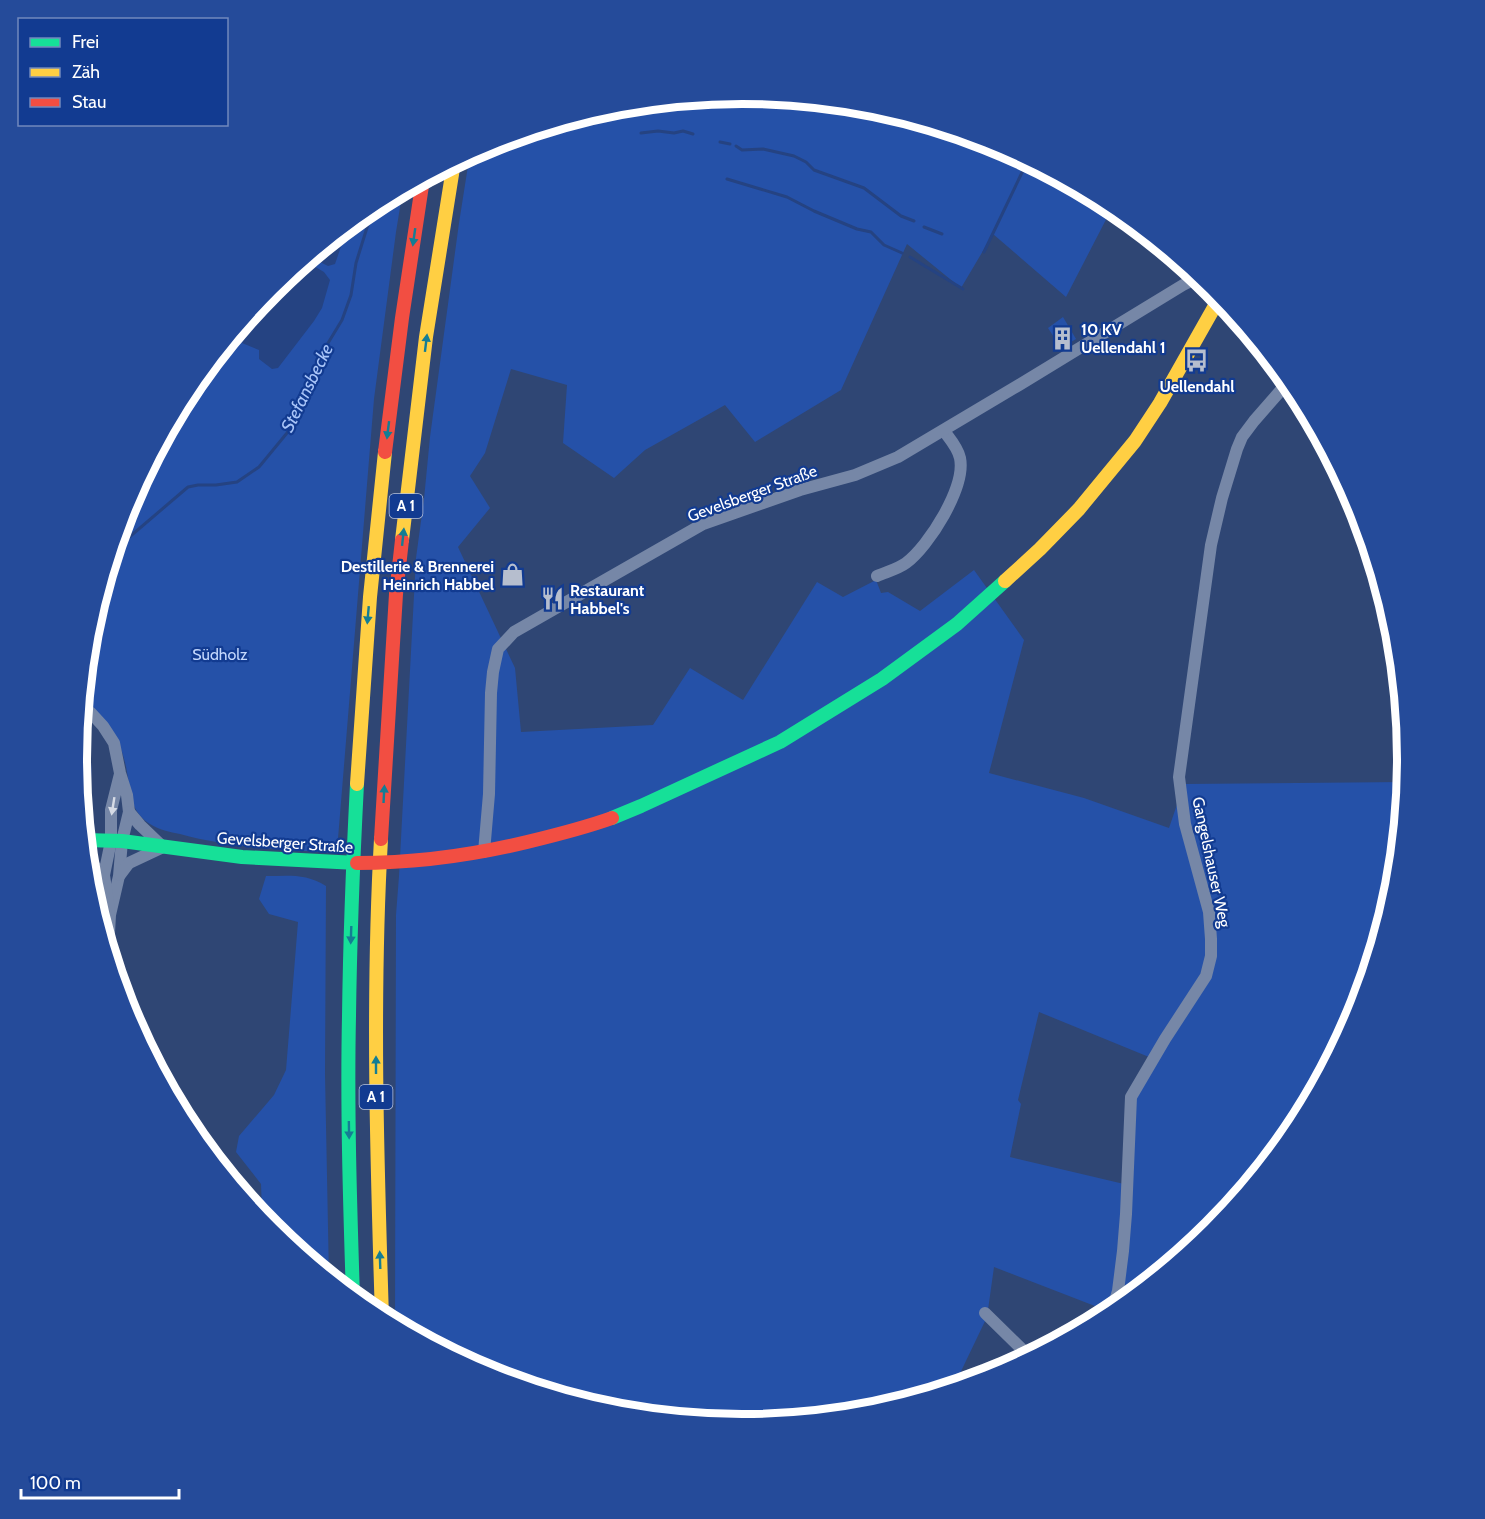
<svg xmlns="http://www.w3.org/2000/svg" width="1485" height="1519" font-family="Cabin,sans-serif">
<rect width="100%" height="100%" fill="#2f4674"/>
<!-- green -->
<g fill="#2551a8" fill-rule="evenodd">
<path d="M 743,94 L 873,106 L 998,144 L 1113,206 L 1066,297 L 993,234 L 961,288 L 907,244 L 841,390 L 755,442 L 725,405 L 645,450 L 614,478 L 563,443 L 567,385 L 511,369 L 485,453 L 470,476 L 490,508 L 458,547 L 515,668 L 521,732 L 653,725 L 690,668 L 743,700 L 817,582 L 843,597 L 876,580 L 881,593 L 888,592 L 920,611 L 974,570 L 1024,640 L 989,773 L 1084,798 L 1169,828 L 1184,784 L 1406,782 L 1396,890 L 1358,1015 L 1296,1130 L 1213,1231 L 1113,1313 L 994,1267 L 987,1317 L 953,1388 L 872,1413 L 742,1425 L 612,1413 L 487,1375 L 395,1325 L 395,1322 L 396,915 L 399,876 L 416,558 L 424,499 L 430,437 L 459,223 L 470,153 L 488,144 L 613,106 ZM 1039,1012 L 1149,1057 L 1134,1098 L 1124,1184 L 1010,1157 L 1021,1104 L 1018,1100 Z"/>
<path d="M 403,189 L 396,232 L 374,399 L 337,851 L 334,853 C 282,849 230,848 180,834 C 170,832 159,830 150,824 C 143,820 135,811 133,803 C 129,793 129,782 127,772 C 121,738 109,722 82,701 L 89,629 L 127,504 L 189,389 L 272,288 L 373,206 Z"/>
<path d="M 1063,317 L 1076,339 L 1061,348 L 1048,328 Z"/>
<path d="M 266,876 C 288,876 306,873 326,886 L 325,1074 L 329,1278 L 271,1230 L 258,1214 L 262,1211 L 261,1184 L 236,1152 L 239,1136 L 274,1095 L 286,1070 L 298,922 L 269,914 L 259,899 Z"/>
</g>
<!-- water -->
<g fill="#254382">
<path d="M 348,226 L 335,264 L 328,266 L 310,257 Z"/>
<path d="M 305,261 L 324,272 L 330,280 L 322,308 L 314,321 L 278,368 L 272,369 L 259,359 L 259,350 L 242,343 L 258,305 L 272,288 Z"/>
<path d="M 79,732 L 81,733 C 87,748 96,766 90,782 L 79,784 L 77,759 Z"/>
</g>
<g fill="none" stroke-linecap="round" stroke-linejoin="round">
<!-- stream -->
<g stroke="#254382" stroke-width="3">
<path d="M 569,120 L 593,124"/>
<path d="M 641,133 L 658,131 L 674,133 L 683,131 L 693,134"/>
<path d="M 720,142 L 730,144"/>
<path d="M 736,146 L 742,150 L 763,149 L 794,156 L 806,162 L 814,170 L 864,188 L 901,216 L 914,221"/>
<path d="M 727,179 L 787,197 L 814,211 L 857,229 L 871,232 L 884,245 L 902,253"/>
<path d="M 924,227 L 942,234"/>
<path d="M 984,252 L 1028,160"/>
<path d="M 910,257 L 963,289"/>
<path d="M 113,551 L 188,487 L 198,485 L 216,485 L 237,482 L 259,467 L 287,433 L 310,390 L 322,353 L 342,320 L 351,295 L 356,263 L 374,205"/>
</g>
<!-- street -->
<g stroke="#7687a7" stroke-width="12">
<path d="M 877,576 C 886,572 898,569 906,563 C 929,546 966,487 960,458 C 958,448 950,439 944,431"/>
<path d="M 82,707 L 91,713 L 103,726 L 114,743 L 120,773 L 127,795 L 129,812 L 122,841 L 119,876 L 110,915 L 108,951"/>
<path d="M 484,852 L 489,794 L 491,693 L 493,672 L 498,649 L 514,632 L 703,524 L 800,490 L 855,475 L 898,457 L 1019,385 L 1183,285 L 1199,277"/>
<path d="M 86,858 L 104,875"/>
<path d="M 120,875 L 129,863 L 163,847 L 140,825 L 129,812"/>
<path d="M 109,910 L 104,875 L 111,841 L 111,810 L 120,774"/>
<path d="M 985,1313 L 1030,1357"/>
<path d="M 1111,1314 L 1118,1291 L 1123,1251 L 1126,1214 L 1131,1097 L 1165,1039 L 1206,976 L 1211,956 L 1211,939 L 1209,912 L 1185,824 L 1179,777 L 1211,545 L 1222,498 L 1237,449 L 1242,437 L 1254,421 L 1289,381"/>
</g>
<!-- fast -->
<g stroke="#16e098" stroke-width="14">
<path d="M 612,818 L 641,806 L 780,742 L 882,679 L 957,624 L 1005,581"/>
<path d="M 84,840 L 122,841 L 242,857 L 357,863"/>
<path d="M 353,1298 C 350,1204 347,1110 349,1016 C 350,939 353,861 357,784"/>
</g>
<!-- slow -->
<g stroke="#ffcf43" stroke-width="14">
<path d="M 402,540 L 426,337 L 454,162"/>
<path d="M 1005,581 L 1040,549 L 1079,509 L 1135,441 L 1160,403 L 1220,297"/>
<path d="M 357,784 L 370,597 L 385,452"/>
<path d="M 381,839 C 372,998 377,1158 382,1318"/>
</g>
<!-- jam -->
<g stroke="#f24e42" stroke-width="14">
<path d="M 385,452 L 402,318 L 423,179"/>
<path d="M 381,839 L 396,594 L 402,540"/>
<path d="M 357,863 C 417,863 469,856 527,842 C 556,835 584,828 612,818"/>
</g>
</g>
<!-- one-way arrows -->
<defs><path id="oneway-solid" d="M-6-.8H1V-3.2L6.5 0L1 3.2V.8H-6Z" transform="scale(1.5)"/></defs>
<g fill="#147d94">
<use href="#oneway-solid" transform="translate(414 237) rotate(98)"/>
<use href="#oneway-solid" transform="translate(426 343) rotate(-83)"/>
<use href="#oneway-solid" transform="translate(388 430) rotate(97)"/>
<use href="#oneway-solid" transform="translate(403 537) rotate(-84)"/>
<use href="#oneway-solid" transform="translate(368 615) rotate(95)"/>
<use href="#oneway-solid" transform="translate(384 794) rotate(-87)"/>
<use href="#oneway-solid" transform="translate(351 935) rotate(92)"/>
<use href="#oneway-solid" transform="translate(376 1065) rotate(-90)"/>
<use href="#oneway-solid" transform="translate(349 1130) rotate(89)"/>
<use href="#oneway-solid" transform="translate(380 1260) rotate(-92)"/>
</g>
<use fill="#d6dbe5" href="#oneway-solid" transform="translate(113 806) rotate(99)"/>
<!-- icons -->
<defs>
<symbol id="building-bare" viewBox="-9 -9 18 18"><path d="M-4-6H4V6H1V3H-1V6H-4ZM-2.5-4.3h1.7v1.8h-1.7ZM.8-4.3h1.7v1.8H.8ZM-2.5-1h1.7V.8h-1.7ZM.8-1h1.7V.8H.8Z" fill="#b6bece" stroke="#123b91" stroke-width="2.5" paint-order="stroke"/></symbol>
<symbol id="bus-bare" viewBox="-9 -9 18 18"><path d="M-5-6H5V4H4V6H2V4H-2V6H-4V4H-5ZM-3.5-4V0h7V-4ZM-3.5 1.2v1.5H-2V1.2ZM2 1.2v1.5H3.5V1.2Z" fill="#b6bece" stroke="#123b91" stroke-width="2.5" paint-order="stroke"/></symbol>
<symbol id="shop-bare" viewBox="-9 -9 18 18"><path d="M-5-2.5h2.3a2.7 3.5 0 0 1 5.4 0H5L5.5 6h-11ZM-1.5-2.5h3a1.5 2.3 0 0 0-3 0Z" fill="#b6bece" stroke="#123b91" stroke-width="2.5" paint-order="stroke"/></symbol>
<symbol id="restaurant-bare" viewBox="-9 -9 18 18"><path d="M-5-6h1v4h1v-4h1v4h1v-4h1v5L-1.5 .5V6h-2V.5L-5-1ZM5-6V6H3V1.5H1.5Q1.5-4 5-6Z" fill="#b6bece" stroke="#123b91" stroke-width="2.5" paint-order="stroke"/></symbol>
</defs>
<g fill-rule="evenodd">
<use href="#building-bare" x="1046" y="322" width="33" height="33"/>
<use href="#bus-bare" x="1180" y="344" width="33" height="33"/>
<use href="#shop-bare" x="496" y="558" width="33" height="33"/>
<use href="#restaurant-bare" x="536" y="582" width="33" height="33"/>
</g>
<g text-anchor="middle" stroke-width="4.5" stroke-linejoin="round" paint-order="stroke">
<!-- shield labels -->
<g fill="#123b91" stroke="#b8c4de" stroke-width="1.5">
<rect x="389.5" y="494" width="33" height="24" rx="4.5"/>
<rect x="359.5" y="1085" width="33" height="24" rx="4.5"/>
</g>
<g font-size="15" font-weight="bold" fill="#fff">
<text x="406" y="511">A 1</text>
<text x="376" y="1102">A 1</text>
</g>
<!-- poi labels -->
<g font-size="16" font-weight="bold" fill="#fff" stroke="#123b91" text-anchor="start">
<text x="1081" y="335">10 KV<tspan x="1081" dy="18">Uellendahl 1</tspan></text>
<text x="1197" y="392" text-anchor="middle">Uellendahl</text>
<text x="494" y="572" text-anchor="end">Destillerie &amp; Brennerei<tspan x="494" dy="18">Heinrich Habbel</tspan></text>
<text x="570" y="596">Restaurant<tspan x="570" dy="18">Habbel's</tspan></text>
</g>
<!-- street labels -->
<g font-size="16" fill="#fff" stroke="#123b91">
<text transform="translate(752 493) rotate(-20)" y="6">Gevelsberger Straße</text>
<text transform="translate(285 842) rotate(4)" y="6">Gevelsberger Straße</text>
<text transform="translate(1212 862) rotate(78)" y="6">Gangelshauser Weg</text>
</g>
<!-- park labels -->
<g font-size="16" fill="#c4d8fd" stroke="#123b91">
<text x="220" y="660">Südholz</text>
</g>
<!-- water labels -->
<g font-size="18" font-style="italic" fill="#a9c5f9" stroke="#123b91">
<text transform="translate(307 388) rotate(-64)" y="6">Stefansbecke</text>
</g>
</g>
<!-- crop -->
<path d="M0 0H1485V1519H0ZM87 759a655 655 0 1 1 1310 0a655 655 0 1 1-1310 0Z" fill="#254b9a" fill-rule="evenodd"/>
<path fill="none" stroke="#fff" stroke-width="8" d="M87 759a655 655 0 1 1 1310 0a655 655 0 1 1-1310 0Z"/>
<!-- legend -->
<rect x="18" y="18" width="210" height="108" fill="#123b91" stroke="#7189bd" stroke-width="1.5"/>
<rect x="30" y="38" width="30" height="9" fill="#16e098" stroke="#7189bd" stroke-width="1.5"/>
<text x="72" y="48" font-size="18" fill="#ffffff">Frei</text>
<rect x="30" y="68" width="30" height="9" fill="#ffcf43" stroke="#7189bd" stroke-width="1.5"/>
<text x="72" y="78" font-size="18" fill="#ffffff">Zäh</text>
<rect x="30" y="98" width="30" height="9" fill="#f24e42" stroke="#7189bd" stroke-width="1.5"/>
<text x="72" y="108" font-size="18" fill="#ffffff">Stau</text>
<!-- scale -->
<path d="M21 1489v9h158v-9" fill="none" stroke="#ffffff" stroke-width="3"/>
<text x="30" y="1489" font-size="18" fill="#ffffff" stroke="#123b91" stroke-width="4.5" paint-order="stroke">100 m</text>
</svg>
